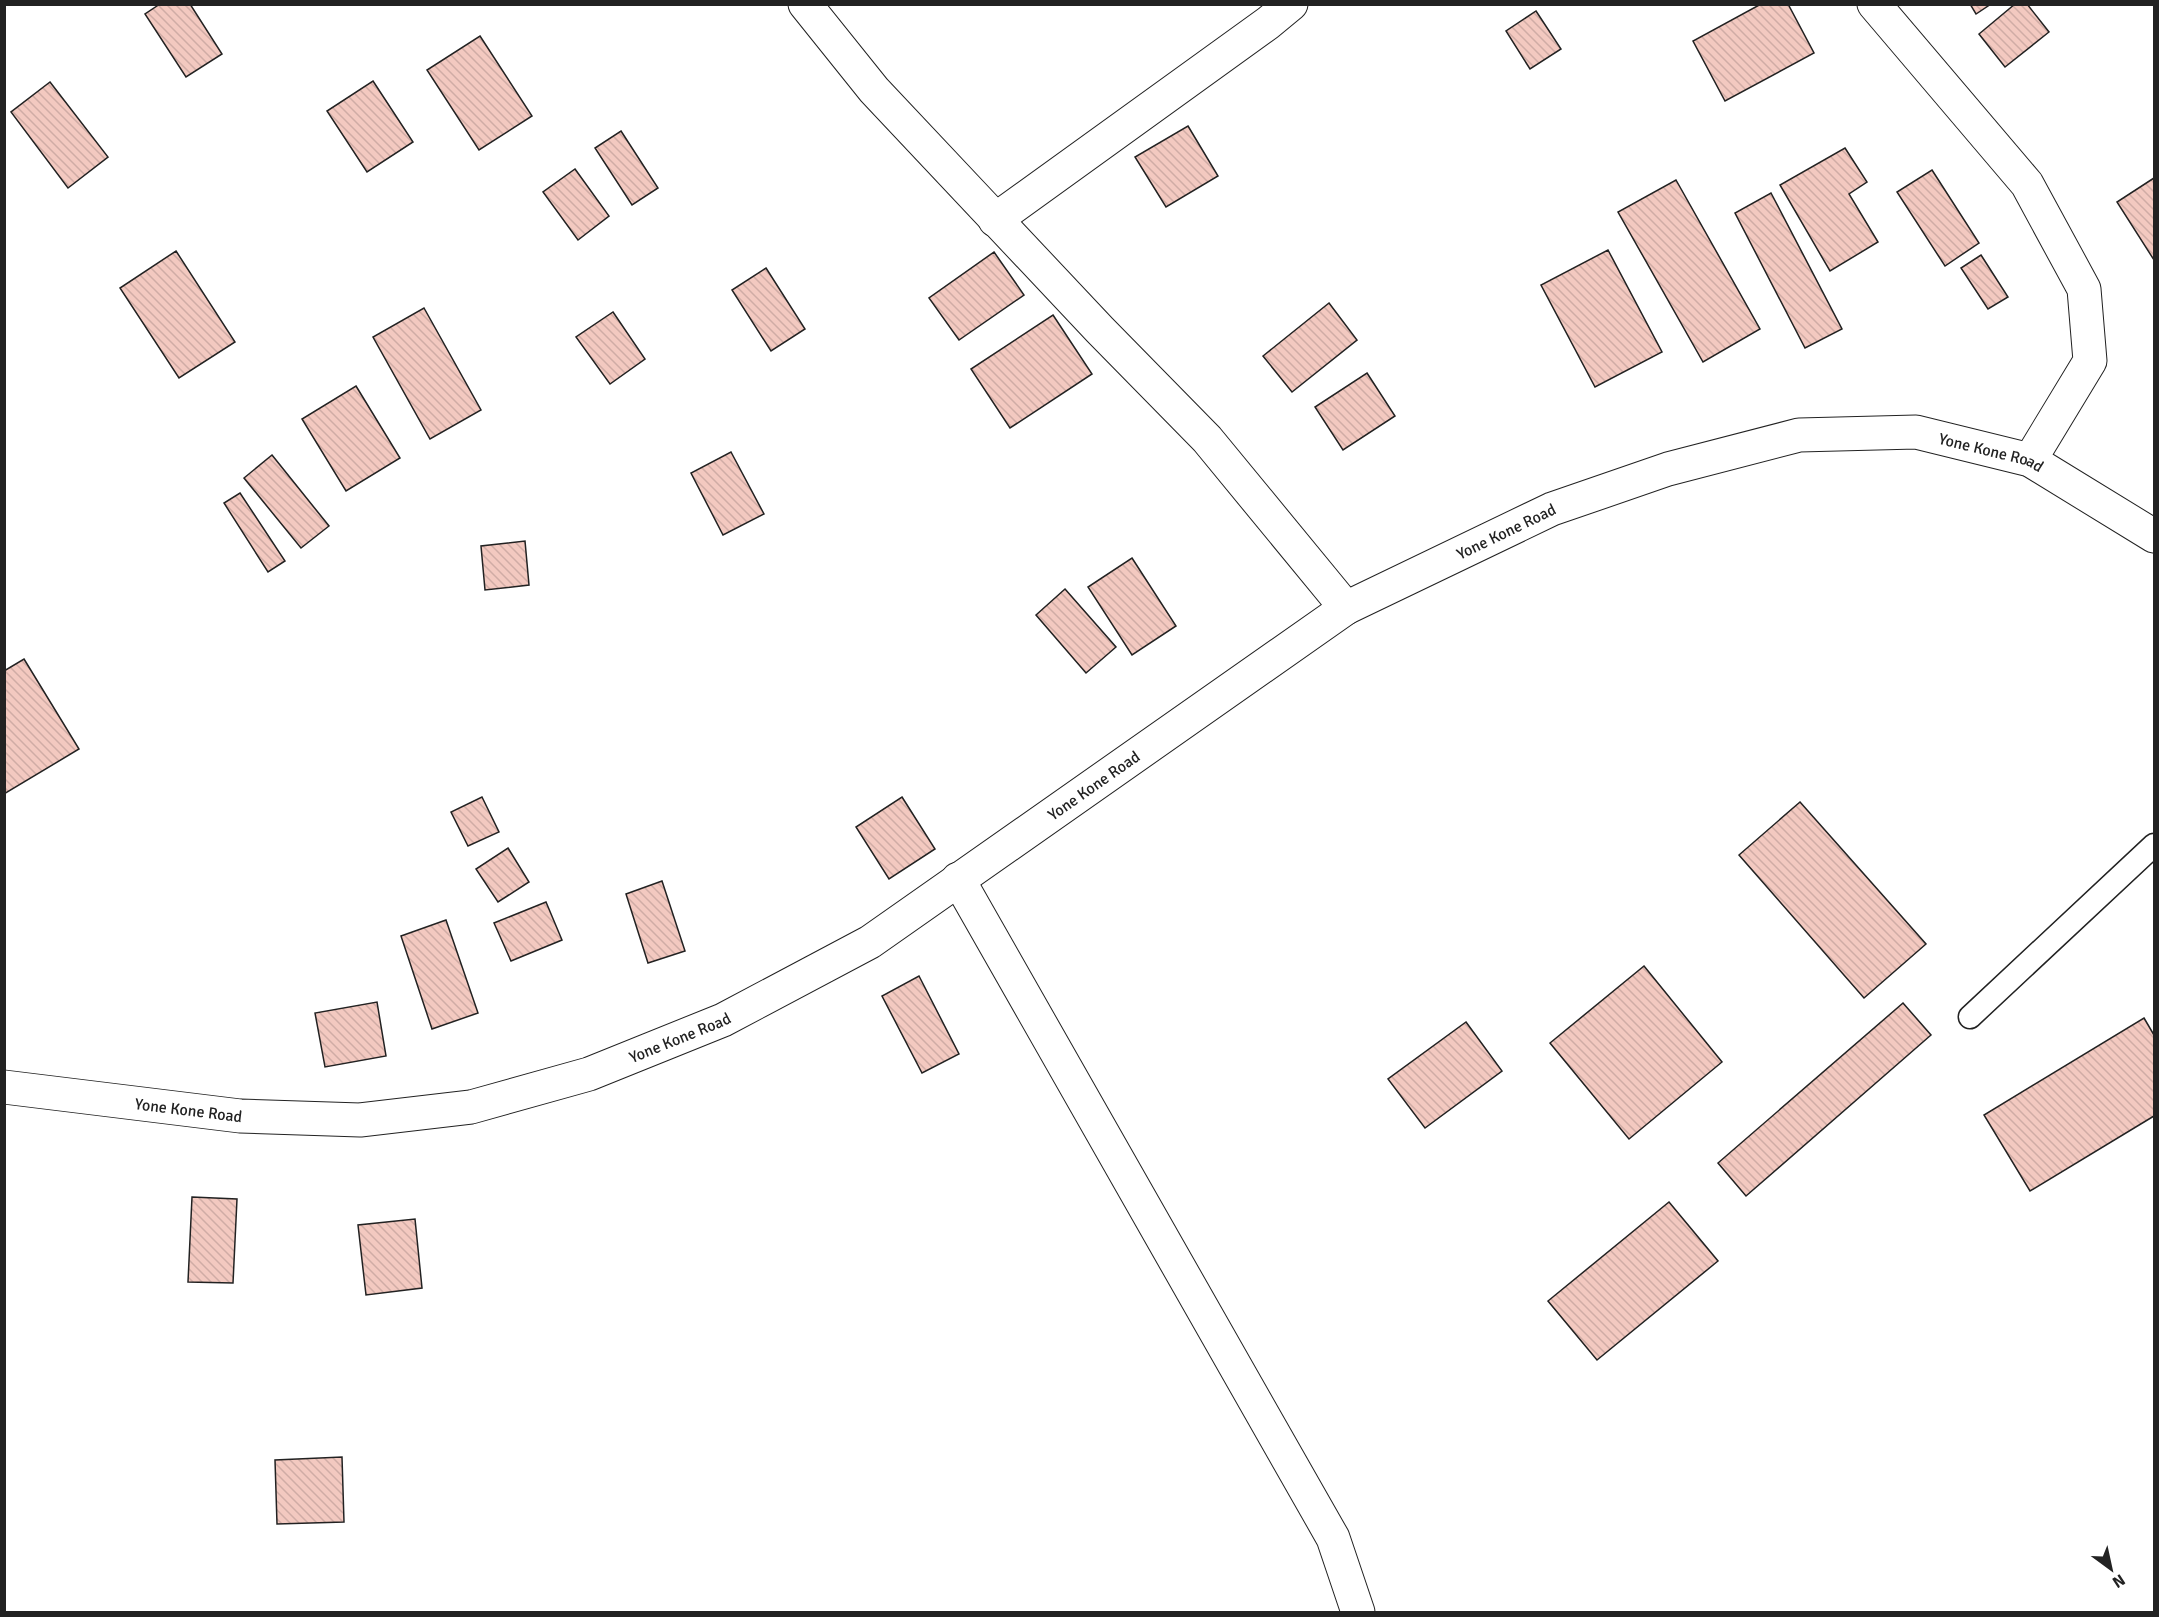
<svg xmlns="http://www.w3.org/2000/svg" width="2159" height="1617" font-family="Signika,sans-serif">
<defs>
<pattern id="building-back-hatch" width="6" height="6" patternUnits="userSpaceOnUse" patternTransform="scale(1.5)"><rect width="6" height="6" fill="#f3c9c0"/><path d="M-1 5l2 2M0 0l6 6M5-1l2 2" fill="none" stroke="#d0aca5"/></pattern>
</defs>
<rect width="100%" height="100%" fill="#fff"/>
<!-- building -->
<g fill="url(#building-back-hatch)" stroke="#222" stroke-width="1.5">
<path d="M 160,4 L 190,4 L 222,54 L 186,77 L 145,14 Z"/>
<path d="M 1761,4 L 1788,4 L 1814,53 L 1725,101 L 1693,41 Z"/>
<path d="M 1970,4 L 1991,4 L 1976,14 Z"/>
<path d="M 2015,4 L 2027,4 L 2049,32 L 2005,67 L 1979,34 Z"/>
<path d="M 1536,11 L 1561,49 L 1530,69 L 1506,31 Z"/>
<path d="M 480,36 L 532,116 L 479,150 L 427,70 Z"/>
<path d="M 373,81 L 413,142 L 367,172 L 327,111 Z"/>
<path d="M 50,82 L 108,157 L 68,188 L 11,112 Z"/>
<path d="M 1188,126 L 1218,176 L 1166,207 L 1135,157 Z"/>
<path d="M 621,131 L 658,188 L 632,205 L 595,148 Z"/>
<path d="M 1845,148 L 1867,182 L 1849,194 L 1878,242 L 1830,271 L 1780,185 Z"/>
<path d="M 575,169 L 609,216 L 578,240 L 543,192 Z"/>
<path d="M 1932,170 L 1979,243 L 1945,266 L 1897,192 Z"/>
<path d="M 2154,178 L 2154,260 L 2117,202 Z"/>
<path d="M 1676,180 L 1760,329 L 1703,362 L 1618,212 Z"/>
<path d="M 1771,193 L 1842,329 L 1805,348 L 1735,213 Z"/>
<path d="M 1608,250 L 1662,352 L 1595,387 L 1541,285 Z"/>
<path d="M 176,251 L 235,342 L 179,378 L 120,288 Z"/>
<path d="M 994,252 L 1024,295 L 959,340 L 929,298 Z"/>
<path d="M 1981,255 L 2008,297 L 1988,309 L 1961,268 Z"/>
<path d="M 766,268 L 805,329 L 771,351 L 732,290 Z"/>
<path d="M 1329,303 L 1357,340 L 1292,392 L 1263,356 Z"/>
<path d="M 424,308 L 481,410 L 430,439 L 373,337 Z"/>
<path d="M 613,312 L 645,359 L 610,384 L 576,337 Z"/>
<path d="M 1053,315 L 1092,374 L 1010,428 L 971,369 Z"/>
<path d="M 1367,373 L 1395,416 L 1343,450 L 1315,407 Z"/>
<path d="M 356,386 L 400,458 L 346,491 L 302,419 Z"/>
<path d="M 731,452 L 764,514 L 723,535 L 691,473 Z"/>
<path d="M 272,455 L 329,526 L 301,548 L 244,478 Z"/>
<path d="M 240,493 L 285,561 L 268,572 L 224,503 Z"/>
<path d="M 525,541 L 529,585 L 485,590 L 481,546 Z"/>
<path d="M 1132,558 L 1176,626 L 1132,655 L 1088,587 Z"/>
<path d="M 1065,589 L 1116,647 L 1086,673 L 1036,615 Z"/>
<path d="M 24,659 L 79,749 L 4,794 L 4,671 Z"/>
<path d="M 482,797 L 499,832 L 468,846 L 451,812 Z"/>
<path d="M 902,797 L 935,849 L 889,879 L 856,827 Z"/>
<path d="M 1800,802 L 1926,944 L 1864,998 L 1739,855 Z"/>
<path d="M 508,848 L 529,882 L 498,902 L 476,869 Z"/>
<path d="M 662,881 L 685,951 L 648,963 L 626,894 Z"/>
<path d="M 546,902 L 562,940 L 511,961 L 494,923 Z"/>
<path d="M 446,920 L 478,1013 L 432,1029 L 401,936 Z"/>
<path d="M 1644,966 L 1722,1062 L 1629,1139 L 1550,1043 Z"/>
<path d="M 919,976 L 959,1054 L 922,1073 L 882,996 Z"/>
<path d="M 377,1002 L 386,1056 L 325,1067 L 315,1013 Z"/>
<path d="M 1903,1003 L 1931,1035 L 1746,1196 L 1718,1163 Z"/>
<path d="M 2144,1018 L 2154,1035 L 2154,1116 L 2030,1191 L 1984,1115 Z"/>
<path d="M 1466,1022 L 1502,1071 L 1425,1128 L 1388,1079 Z"/>
<path d="M 192,1197 L 237,1199 L 233,1283 L 188,1282 Z"/>
<path d="M 1669,1202 L 1718,1261 L 1597,1360 L 1548,1301 Z"/>
<path d="M 415,1219 L 422,1288 L 366,1295 L 358,1225 Z"/>
<path d="M 342,1457 L 344,1522 L 277,1524 L 275,1460 Z"/>
</g>
<g fill="none" stroke-linecap="round" stroke-linejoin="round">
<defs>
<path id="lane" d="M 1970,1017 L 2154,845"/>
<g id="street">
<path d="M 805,4 L 874,90 L 1100,330 L 1207,439 L 1346,608"/>
<path d="M 1874,4 L 2027,184 L 2084,289 L 2090,361 L 2030,460"/>
<path d="M 995,220 L 1268,23 L 1291,4"/>
<path d="M 958,879 L 1333,1538 L 1358,1612"/>
</g>
<g id="secondary">
<path id="s1" d="M 4,1087 L 240,1116 L 360,1120 L 471,1107 L 589,1074 L 723,1020 L 870,942 L 1346,608 L 1552,509 L 1668,469 L 1799,435 L 1916,432 L 2030,460 L 2154,536"/>
</g>
</defs>
<!-- lane casing -->
<use href="#lane" stroke="#222" stroke-width="25"/>
<!-- street casing -->
<use href="#street" stroke="#222" stroke-width="35"/>
<!-- secondary casing -->
<use href="#secondary" stroke="#222" stroke-width="35"/>
<!-- lane -->
<use href="#lane" stroke="#fff" stroke-width="22"/>
<!-- street -->
<use href="#street" stroke="#fff" stroke-width="33"/>
<!-- secondary -->
<use href="#secondary" stroke="#fff" stroke-width="33"/>
</g>
<g text-anchor="middle" stroke-width="4.5" stroke-linejoin="round" paint-order="stroke">
<!-- street labels -->
<g font-size="16" fill="#222" stroke="#fff">
<text dy="6" stroke="none"><textPath href="#s1" startOffset="2166">Yone Kone Road</textPath></text>
<text dy="6" stroke="none"><textPath href="#s1" startOffset="1662">Yone Kone Road</textPath></text>
<text dy="6" stroke="none"><textPath href="#s1" startOffset="1176">Yone Kone Road</textPath></text>
<text dy="6" stroke="none"><textPath href="#s1" startOffset="690">Yone Kone Road</textPath></text>
<text dy="6" stroke="none"><textPath href="#s1" startOffset="186">Yone Kone Road</textPath></text>
</g>
</g>
<!-- border -->
<rect width="2159" height="1617" fill="none" stroke="#222222" stroke-width="12"/>
<!-- north arrow -->
<g transform="translate(2111 1569) rotate(147)" stroke="#ffffff" stroke-width="4.5" paint-order="stroke">
<path d="M0-4.5L10 22L0 15L-10 22Z" fill="#222222"/>
<text y="-9" font-size="16" font-weight="bold" text-anchor="middle" fill="#222222">N</text>
</g>
</svg>
